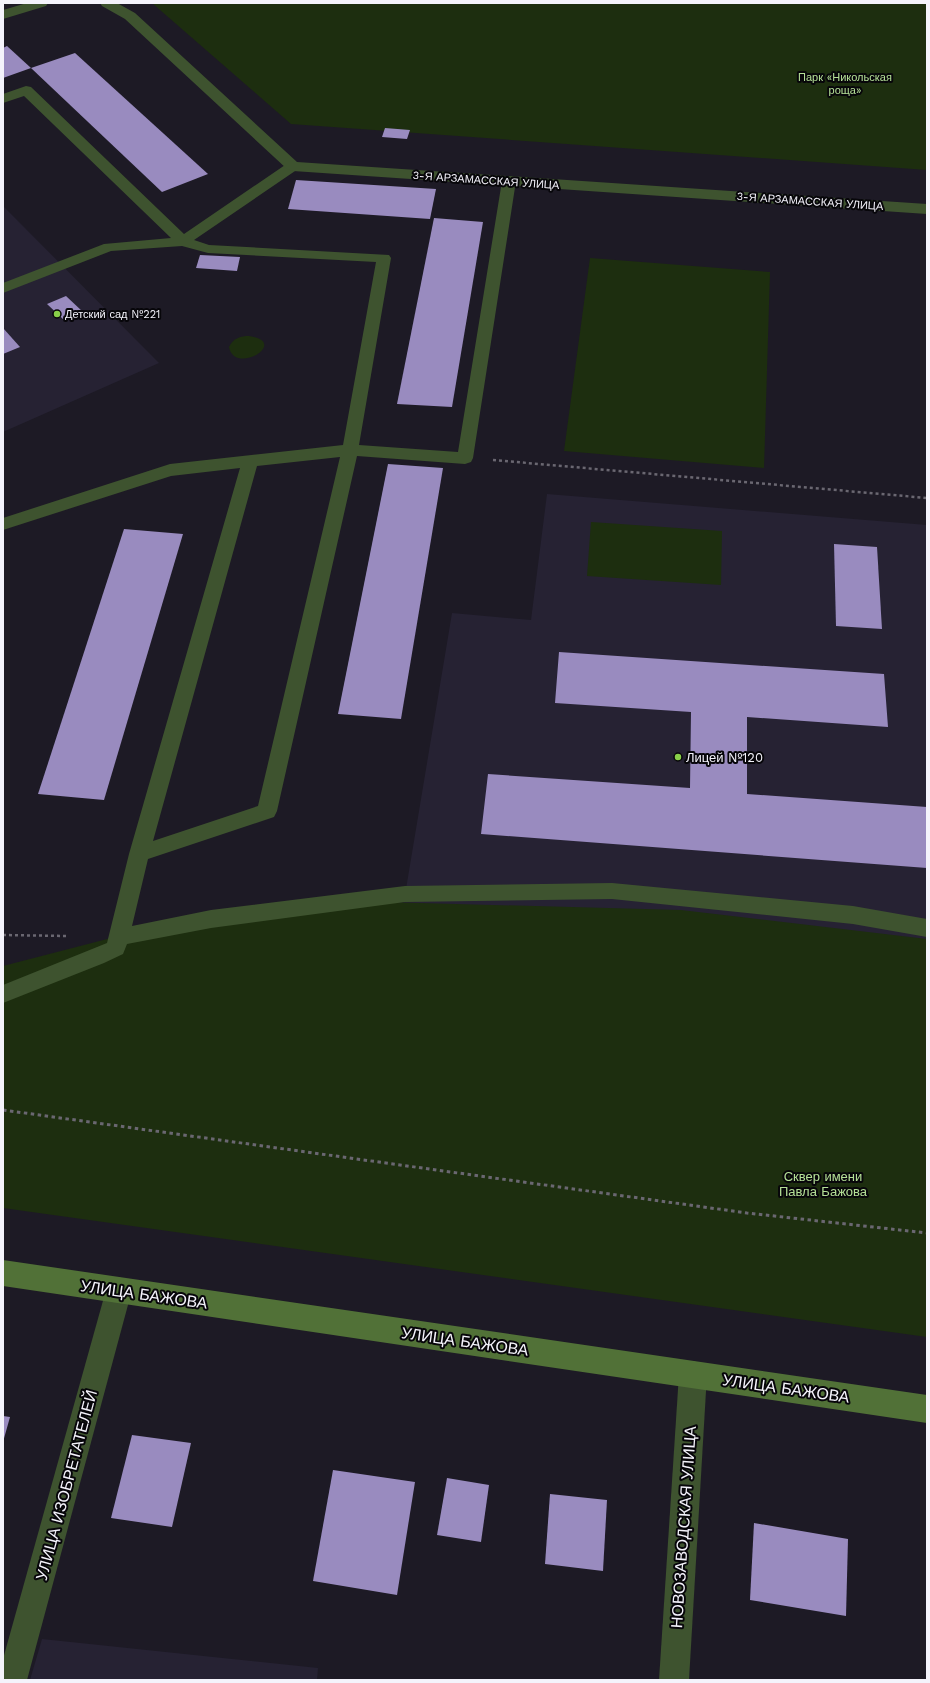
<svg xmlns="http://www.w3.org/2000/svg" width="930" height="1683" font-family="'Work Sans',sans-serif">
<rect width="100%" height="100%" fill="#1d1a25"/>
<!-- built -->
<g fill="#262233">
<path d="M 3,206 L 159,363 L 3,432 Z"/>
<path d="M 547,494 L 927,525 L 927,1077 L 384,1021 L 452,613 L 531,620 Z"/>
<path d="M 42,1639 L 318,1668 L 317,1680 L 30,1680 Z"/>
</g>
<!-- green -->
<g fill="#1d2e0f">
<path d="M 152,3 L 927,3 L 927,170 L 291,124 Z"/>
<path d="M 590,258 L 770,272 L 764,468 L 564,451 Z"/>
<path d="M 249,336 C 291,342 234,376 229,347 C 233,338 241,336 249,336 Z"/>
<path d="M 591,522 L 722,531 L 721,585 L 587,576 Z"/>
<path d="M 383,902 L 681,910 L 927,939 L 927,1337 L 3,1208 L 3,966 L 169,923 Z"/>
</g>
<!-- building -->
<g fill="#998bbf">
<path d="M 7,46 L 31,68 L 3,78 L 3,48 Z"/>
<path d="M 75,53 L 208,174 L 162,192 L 31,68 Z"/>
<path d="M 385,128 L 410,130 L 407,139 L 382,137 Z"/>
<path d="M 296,180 L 436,189 L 430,219 L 288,209 Z"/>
<path d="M 434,218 L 483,222 L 452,407 L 397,404 Z"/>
<path d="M 200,255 L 240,257 L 237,271 L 196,268 Z"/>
<path d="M 66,296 L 83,312 L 64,320 L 47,304 Z"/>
<path d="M 3,328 L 20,347 L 3,354 Z"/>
<path d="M 388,464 L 443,468 L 401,719 L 338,714 Z"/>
<path d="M 124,529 L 183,534 L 104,800 L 38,794 Z"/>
<path d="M 834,544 L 877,547 L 882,629 L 836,626 Z"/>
<path d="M 559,652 L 884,674 L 888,727 L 747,717 L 747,794 L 927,807 L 927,868 L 481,834 L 488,774 L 690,788 L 691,712 L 555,703 Z"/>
<path d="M 3,1416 L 10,1417 L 3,1442 Z"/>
<path d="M 132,1435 L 191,1443 L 172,1527 L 111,1518 Z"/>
<path d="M 333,1470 L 415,1482 L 397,1595 L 313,1581 Z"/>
<path d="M 447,1478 L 489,1485 L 481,1542 L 437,1535 Z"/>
<path d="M 550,1494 L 607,1500 L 603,1571 L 545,1564 Z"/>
<path d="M 754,1523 L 848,1539 L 846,1616 L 750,1600 Z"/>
</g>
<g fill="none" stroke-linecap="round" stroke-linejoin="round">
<!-- path-far1 -->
<g stroke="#6a6771" stroke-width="2.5" stroke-dasharray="3 3" stroke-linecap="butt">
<path d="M 493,460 L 927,498"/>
<path d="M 3,935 L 66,936"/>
</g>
<!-- path -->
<path stroke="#6a6771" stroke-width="3" stroke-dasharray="3.5 3.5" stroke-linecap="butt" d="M 3,1110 L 747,1213 L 927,1233"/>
<!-- lane -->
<path fill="#3e532f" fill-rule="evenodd" d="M 26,86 L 31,87 L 184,234 L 288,163 L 293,162 L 298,163 L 300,166 L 298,169 L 194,240 L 209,245 L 389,255 L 391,258 L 359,445 L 458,452 L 502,181 L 504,178 L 509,177 L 514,178 L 516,181 L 473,458 L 471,462 L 465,464 L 357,456 L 277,811 L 274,817 L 148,859 L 132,926 L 211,910 L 405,886 L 612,883 L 853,906 L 927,919 L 927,937 L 853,924 L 612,899 L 405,902 L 211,928 L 127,944 L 123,954 L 104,963 L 3,1003 L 3,985 L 107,943 L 129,854 L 240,468 L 171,476 L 3,530 L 3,518 L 170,464 L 343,445 L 376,262 L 208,253 L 182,246 L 111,251 L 3,293 L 3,283 L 104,244 L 171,238 L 24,96 L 3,103 L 3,94 ZM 340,457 L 258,806 L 153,841 L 257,466 Z"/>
<!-- street -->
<g fill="#3e532f" fill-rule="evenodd">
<path d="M 27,3 L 48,3 L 46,6 L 3,19 L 3,10 Z"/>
<path d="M 100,3 L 117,3 L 135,13 L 297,162 L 927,204 L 927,214 L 293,171 L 287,169 L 125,19 L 102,6 Z"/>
<path d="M 119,1277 L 128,1281 L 132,1290 L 27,1680 L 3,1680 L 3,1659 L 106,1290 L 110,1281 Z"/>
<path d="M 693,1361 L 703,1364 L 707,1374 L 689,1680 L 659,1680 L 679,1374 L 683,1364 Z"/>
</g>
<!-- secondary -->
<path fill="#517137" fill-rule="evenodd" d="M 3,1260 L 927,1395 L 927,1423 L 3,1286 Z"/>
</g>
<!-- markers -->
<g fill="#88cf49" stroke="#07060a" stroke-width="1.5">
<circle cx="57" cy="314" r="4"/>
<circle cx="678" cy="757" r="4"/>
</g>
<g text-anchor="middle" stroke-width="4" stroke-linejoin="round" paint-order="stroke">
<!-- far-park labels -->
<g font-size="11" fill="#b5e097" stroke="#07060a">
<text x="845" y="81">Парк «Никольская<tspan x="845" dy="13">роща»</tspan></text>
</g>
<!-- far-street labels -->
<g font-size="11" fill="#f4f3fb" stroke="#07060a">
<text transform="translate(486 180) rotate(4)" y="4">3-Я АРЗАМАССКАЯ УЛИЦА</text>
<text transform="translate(810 201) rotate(4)" y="4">3-Я АРЗАМАССКАЯ УЛИЦА</text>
</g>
<!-- far-poi labels -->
<g font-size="11" fill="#f4f3fb" stroke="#07060a" text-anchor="start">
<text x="65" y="318">Детский сад №221</text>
</g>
<!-- poi labels -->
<g font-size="13" fill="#f4f3fb" stroke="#07060a" text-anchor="start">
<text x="686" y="762">Лицей №120</text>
</g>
<!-- park labels -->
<g font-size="13" fill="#b5e097" stroke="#07060a">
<text x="823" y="1181">Сквер имени<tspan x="823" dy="15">Павла Бажова</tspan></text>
</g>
<!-- near-street labels -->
<g font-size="16" fill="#f4f3fb" stroke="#07060a">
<text transform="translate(144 1294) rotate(8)" y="6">УЛИЦА БАЖОВА</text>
<text transform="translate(465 1341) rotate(8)" y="6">УЛИЦА БАЖОВА</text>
<text transform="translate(786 1388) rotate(8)" y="6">УЛИЦА БАЖОВА</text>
<text transform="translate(66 1485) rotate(-75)" y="6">УЛИЦА ИЗОБРЕТАТЕЛЕЙ</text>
<text transform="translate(683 1527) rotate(-86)" y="6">НОВОЗАВОДСКАЯ УЛИЦА</text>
</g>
</g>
<!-- border -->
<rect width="930" height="1683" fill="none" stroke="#f4f3fb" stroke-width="8"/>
</svg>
